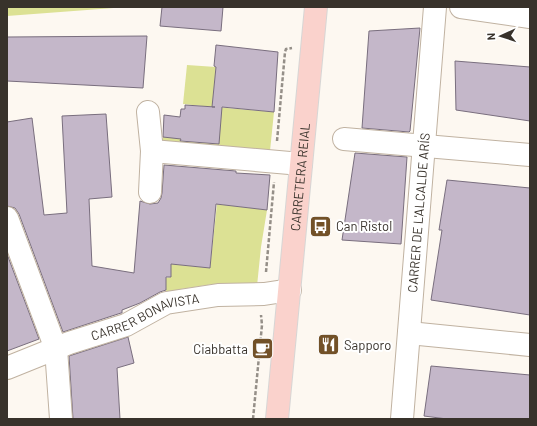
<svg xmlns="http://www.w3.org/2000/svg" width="537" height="426" font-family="Barlow,sans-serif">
<rect width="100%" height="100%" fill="#fdf8f1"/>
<!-- green -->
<g fill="#dce194">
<path d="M 7,7 L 127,7 L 7,16 Z"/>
<path d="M 187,65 L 216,67 L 212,107 L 183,104 Z"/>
<path d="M 215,107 L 274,112 L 270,151 L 162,141 L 163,137 Z"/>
<path d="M 217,204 L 267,210 L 261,247 L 257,286 L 214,284 L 181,289 L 166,293 L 166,278 L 171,277 L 171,264 L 210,268 Z"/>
</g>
<!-- building -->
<g fill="#c4b7c9" stroke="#796e7e">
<path d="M 162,7 L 223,7 L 221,31 L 160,26 Z"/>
<path d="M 420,28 L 410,131 L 409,132 L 362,128 L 369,31 Z"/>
<path d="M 147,36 L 143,88 L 7,81 L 7,37 Z"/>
<path d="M 216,45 L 278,52 L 274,112 L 222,107 L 219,144 L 180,141 L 181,139 L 163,137 L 164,115 L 180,117 L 181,109 L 185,109 L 185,105 L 215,107 L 212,107 L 216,67 L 214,66 Z"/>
<path d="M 455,61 L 530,67 L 530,121 L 456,110 Z"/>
<path d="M 106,114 L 112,197 L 89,199 L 92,266 L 134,273 L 140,201 L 150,204 L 158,203 L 161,198 L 162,193 L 164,165 L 236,171 L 236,173 L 270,175 L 267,210 L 216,204 L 210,268 L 171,264 L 171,277 L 166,277 L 166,290 L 160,292 L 140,303 L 122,310 L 122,313 L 121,313 L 63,332 L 19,214 L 15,208 L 7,206 L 7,122 L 32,118 L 44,215 L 67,213 L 62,116 Z"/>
<path d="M 355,153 L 407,157 L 401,244 L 342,240 Z"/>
<path d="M 447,180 L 530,188 L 530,315 L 431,300 L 442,230 L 439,230 Z"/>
<path d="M 7,254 L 39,339 L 7,351 Z"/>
<path d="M 128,337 L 134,363 L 117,368 L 120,419 L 73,419 L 69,356 Z"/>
<path d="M 431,366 L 530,375 L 530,419 L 447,419 L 424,416 Z"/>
</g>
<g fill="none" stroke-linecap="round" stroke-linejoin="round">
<defs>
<g id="minor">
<path d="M 461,7 L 530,17"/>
<path d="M 148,112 L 152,151 L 150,192"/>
<path d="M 344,139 L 530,155"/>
<path d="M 152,151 L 301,164"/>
<path d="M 7,218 L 56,349 L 61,419"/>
<path d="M 409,333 L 530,345"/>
<path id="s1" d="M 7,368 L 69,343 L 126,325 L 166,303 L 218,295 L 264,294 L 290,290"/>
<path id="s2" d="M 402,419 L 435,7"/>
</g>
<g id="major">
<path id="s3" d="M 277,419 L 316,7"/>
</g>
</defs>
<!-- minor casing -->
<use href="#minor" stroke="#c0b2a1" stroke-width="24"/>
<!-- major casing -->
<use href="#major" stroke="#d7d6d5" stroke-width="24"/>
<!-- path -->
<g stroke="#958f88" stroke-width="2.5" stroke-dasharray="4 2" stroke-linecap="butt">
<path d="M 277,141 L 285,52 L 286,49 L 292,48"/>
<path d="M 266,272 L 274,182"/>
<path d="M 253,419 L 262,325 L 261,315"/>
</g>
<!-- minor -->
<use href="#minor" stroke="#fff" stroke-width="22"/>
<!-- major -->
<use href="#major" stroke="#fad2cc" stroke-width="22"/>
</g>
<!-- icons -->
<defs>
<symbol id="bus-square" viewBox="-11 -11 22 22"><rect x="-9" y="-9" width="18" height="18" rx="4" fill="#725128" stroke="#fff"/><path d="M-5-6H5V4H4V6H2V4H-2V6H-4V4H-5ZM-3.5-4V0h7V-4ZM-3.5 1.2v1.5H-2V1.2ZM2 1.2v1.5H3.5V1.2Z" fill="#fff"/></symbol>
<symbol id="restaurant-square" viewBox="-11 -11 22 22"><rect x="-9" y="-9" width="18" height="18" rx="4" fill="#725128" stroke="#fff"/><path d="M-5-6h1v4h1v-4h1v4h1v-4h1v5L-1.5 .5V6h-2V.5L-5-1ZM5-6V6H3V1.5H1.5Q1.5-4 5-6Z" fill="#fff"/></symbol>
<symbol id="cafe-square" viewBox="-11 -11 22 22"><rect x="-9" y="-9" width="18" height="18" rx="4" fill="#725128" stroke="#fff"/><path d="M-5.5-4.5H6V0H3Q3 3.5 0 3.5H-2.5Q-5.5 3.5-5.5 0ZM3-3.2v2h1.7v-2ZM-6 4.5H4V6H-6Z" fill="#fff"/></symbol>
</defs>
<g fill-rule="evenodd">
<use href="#bus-square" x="308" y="214" width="25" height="25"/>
<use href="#restaurant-square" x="316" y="332" width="25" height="25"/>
<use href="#cafe-square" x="250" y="336" width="25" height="25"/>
</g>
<g text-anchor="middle" stroke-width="4" stroke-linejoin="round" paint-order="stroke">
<!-- street labels -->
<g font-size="13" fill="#38322b" stroke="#fff">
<text dy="5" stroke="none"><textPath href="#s3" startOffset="243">CARRETERA REIAL</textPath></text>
<text dy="5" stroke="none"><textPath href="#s2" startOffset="207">CARRER DE L'ALCALDE ARÍS</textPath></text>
<text dy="5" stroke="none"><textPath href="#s1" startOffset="148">CARRER BONAVISTA</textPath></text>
</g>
<!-- poi labels -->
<g font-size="13" fill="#38322b" stroke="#fff" text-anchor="start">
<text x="336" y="231">Can Ristol</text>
<text x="344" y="350">Sapporo</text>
<text x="248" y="354" text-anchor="end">Ciabbatta</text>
</g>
</g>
<!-- border -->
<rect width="537" height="426" fill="none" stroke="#38322b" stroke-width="16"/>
<!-- north arrow -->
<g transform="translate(501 36) rotate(267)" stroke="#ffffff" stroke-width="3" paint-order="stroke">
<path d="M0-3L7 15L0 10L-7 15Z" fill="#38322b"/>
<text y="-6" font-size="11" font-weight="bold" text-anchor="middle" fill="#38322b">N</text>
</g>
</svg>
